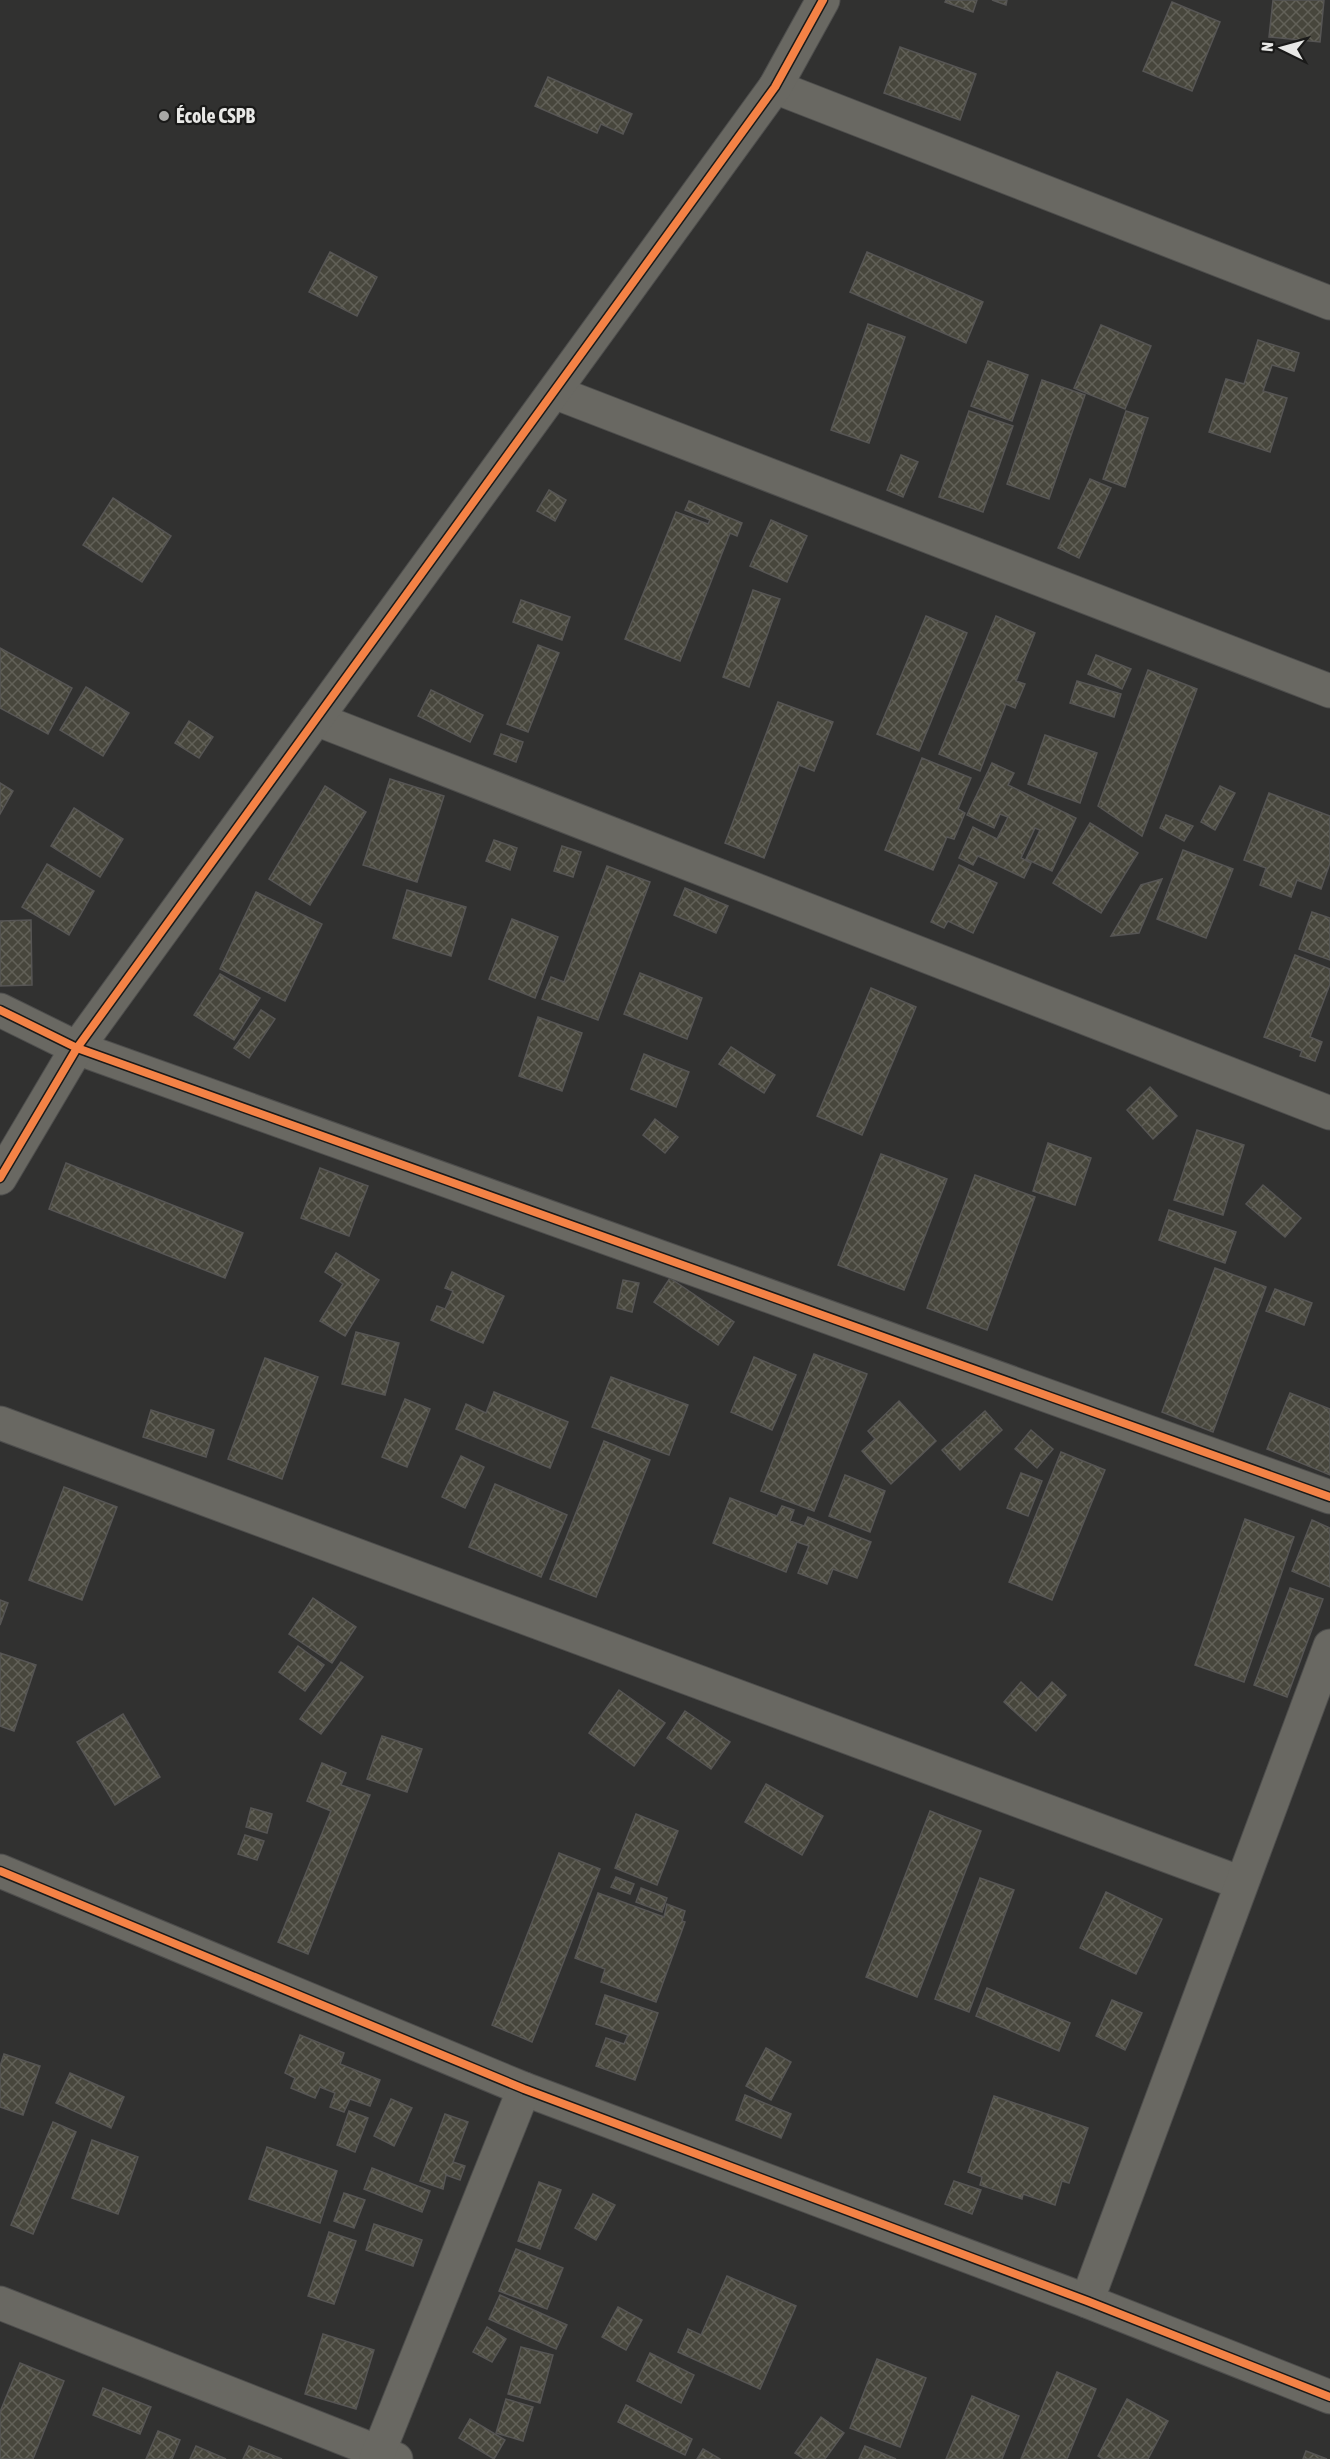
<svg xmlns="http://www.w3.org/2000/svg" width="1330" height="2459" font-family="'Asap Condensed',sans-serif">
<defs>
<pattern id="building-cross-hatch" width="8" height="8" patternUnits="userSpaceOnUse" patternTransform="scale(1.5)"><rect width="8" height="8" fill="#47463c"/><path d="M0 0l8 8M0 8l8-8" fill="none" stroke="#626158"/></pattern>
</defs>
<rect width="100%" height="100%" fill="#313130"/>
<!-- building -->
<g fill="url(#building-cross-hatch)" stroke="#565554" stroke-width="1.5">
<path d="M 946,0 L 977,0 L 973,12 L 945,2 Z"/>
<path d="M 992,0 L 1007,0 L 1006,5 Z"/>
<path d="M 1273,0 L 1324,0 L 1320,42 L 1269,37 Z"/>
<path d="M 1172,2 L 1220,22 L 1192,91 L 1143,71 Z"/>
<path d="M 900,47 L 976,74 L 960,120 L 884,93 Z"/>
<path d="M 548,77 L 632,114 L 623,134 L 601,124 L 597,133 L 535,106 Z"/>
<path d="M 330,252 L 377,277 L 357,316 L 309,292 Z"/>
<path d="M 867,252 L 983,302 L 966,343 L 850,292 Z"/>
<path d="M 868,324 L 905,337 L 869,443 L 831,430 Z"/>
<path d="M 1101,325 L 1151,346 L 1125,409 L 1074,388 Z"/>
<path d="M 1258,340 L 1299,353 L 1294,371 L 1272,365 L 1263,391 L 1287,398 L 1270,452 L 1209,432 L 1226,379 L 1244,384 Z"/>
<path d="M 988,361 L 1028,375 L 1012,421 L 971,406 Z"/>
<path d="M 1042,380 L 1085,395 L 1049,499 L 1007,484 Z"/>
<path d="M 969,411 L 1013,426 L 983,512 L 939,497 Z"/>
<path d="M 1126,411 L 1148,418 L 1125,487 L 1103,479 Z"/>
<path d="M 901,455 L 918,462 L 903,497 L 887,490 Z"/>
<path d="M 1090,479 L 1111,488 L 1079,558 L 1058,548 Z"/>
<path d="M 549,490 L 566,500 L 555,521 L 537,511 Z"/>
<path d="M 113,498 L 171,536 L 142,582 L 83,545 Z"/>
<path d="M 689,501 L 742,523 L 737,536 L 730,533 L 680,661 L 625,639 L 676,512 L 708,524 L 710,520 L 685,510 Z"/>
<path d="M 771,520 L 807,536 L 787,582 L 750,566 Z"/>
<path d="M 753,590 L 780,599 L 749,687 L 723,677 Z"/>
<path d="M 521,600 L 570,617 L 562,640 L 513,622 Z"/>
<path d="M 926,616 L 967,633 L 919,751 L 877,734 Z"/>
<path d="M 996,616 L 1035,633 L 1016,681 L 1025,684 L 1015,708 L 1006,704 L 980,771 L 939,754 Z"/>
<path d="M 538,645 L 559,653 L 528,732 L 507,724 Z"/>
<path d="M 0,648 L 72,688 L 48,734 L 0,708 Z"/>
<path d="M 1096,655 L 1131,669 L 1122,689 L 1088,674 Z"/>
<path d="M 1148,670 L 1197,689 L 1142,836 L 1098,806 Z"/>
<path d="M 1077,681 L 1121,694 L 1114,717 L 1070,703 Z"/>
<path d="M 86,687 L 129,713 L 103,756 L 60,730 Z"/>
<path d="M 431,690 L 483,715 L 470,742 L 418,716 Z"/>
<path d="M 778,702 L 833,722 L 814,771 L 799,765 L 764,858 L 725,843 Z"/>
<path d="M 189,721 L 213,737 L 199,758 L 175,743 Z"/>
<path d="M 501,734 L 523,742 L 516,762 L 494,754 Z"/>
<path d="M 1045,735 L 1097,753 L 1080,803 L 1028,784 Z"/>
<path d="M 922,758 L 971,778 L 958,809 L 965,813 L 954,839 L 947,837 L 933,870 L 885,850 Z"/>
<path d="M 992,763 L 1014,773 L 1008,785 L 1076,818 L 1052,871 L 1026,859 L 1040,830 L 1035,828 L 1021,858 L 1031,863 L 1024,878 L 978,856 L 973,865 L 959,858 L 973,827 L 997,839 L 1008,817 L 1000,814 L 994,828 L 967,815 Z"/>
<path d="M 390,779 L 444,796 L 417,882 L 363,865 Z"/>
<path d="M 0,783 L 13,791 L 0,814 Z"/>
<path d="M 325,786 L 366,812 L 310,905 L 269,879 Z"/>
<path d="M 1220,786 L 1235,793 L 1215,830 L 1201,822 Z"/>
<path d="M 1269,793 L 1330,816 L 1330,863 L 1321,889 L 1297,880 L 1291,897 L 1260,885 L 1266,868 L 1244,860 Z"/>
<path d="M 74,808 L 123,839 L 100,877 L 51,846 Z"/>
<path d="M 1166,815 L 1193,826 L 1184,841 L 1160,828 Z"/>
<path d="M 1090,823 L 1138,853 L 1101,913 L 1053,883 Z"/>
<path d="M 494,840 L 517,848 L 510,870 L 486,861 Z"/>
<path d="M 562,846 L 581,852 L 573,877 L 554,871 Z"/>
<path d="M 1183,850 L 1233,869 L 1206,938 L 1157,919 Z"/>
<path d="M 47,864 L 94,891 L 69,935 L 22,907 Z"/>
<path d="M 959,865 L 997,883 L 973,933 L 948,921 L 944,928 L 931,922 Z"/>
<path d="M 607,866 L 650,882 L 598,1020 L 542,999 L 551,977 L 564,982 Z"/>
<path d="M 1162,879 L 1139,933 L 1111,936 L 1141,885 Z"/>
<path d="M 685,888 L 728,906 L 716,933 L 674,915 Z"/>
<path d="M 407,890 L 466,907 L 451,956 L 393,938 Z"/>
<path d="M 256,892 L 322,924 L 285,1001 L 220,969 Z"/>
<path d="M 1312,912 L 1330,918 L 1330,960 L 1299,949 Z"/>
<path d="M 512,919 L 558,937 L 535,998 L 489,979 Z"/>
<path d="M 31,920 L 32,985 L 0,986 L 0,921 Z"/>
<path d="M 1295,955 L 1330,969 L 1330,984 L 1310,1037 L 1322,1042 L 1315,1061 L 1300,1056 L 1302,1051 L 1264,1037 Z"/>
<path d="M 640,973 L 702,998 L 687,1039 L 624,1014 Z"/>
<path d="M 220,974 L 260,998 L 234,1040 L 194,1015 Z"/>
<path d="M 871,988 L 916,1007 L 862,1135 L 817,1116 Z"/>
<path d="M 261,1010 L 275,1019 L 249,1058 L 234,1048 Z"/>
<path d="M 538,1017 L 582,1033 L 562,1091 L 519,1076 Z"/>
<path d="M 731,1047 L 775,1075 L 764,1093 L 719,1064 Z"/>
<path d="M 644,1054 L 689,1072 L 676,1107 L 631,1089 Z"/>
<path d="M 1150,1087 L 1177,1116 L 1153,1139 L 1127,1110 Z"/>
<path d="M 655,1119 L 678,1137 L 665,1153 L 643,1135 Z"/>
<path d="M 1197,1130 L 1244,1145 L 1223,1215 L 1174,1200 Z"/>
<path d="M 1048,1143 L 1091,1158 L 1075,1205 L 1033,1191 Z"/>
<path d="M 881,1154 L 947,1179 L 904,1290 L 838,1265 Z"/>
<path d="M 66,1163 L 243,1233 L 225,1278 L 49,1209 Z"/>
<path d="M 320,1168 L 368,1186 L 349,1236 L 301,1218 Z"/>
<path d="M 975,1175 L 1035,1197 L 987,1330 L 927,1308 Z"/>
<path d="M 1263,1185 L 1301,1218 L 1285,1237 L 1246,1204 Z"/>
<path d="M 1169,1210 L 1236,1232 L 1225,1263 L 1159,1240 Z"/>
<path d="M 336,1253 L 379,1280 L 345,1336 L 320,1321 L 343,1284 L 325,1272 Z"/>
<path d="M 1215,1268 L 1266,1287 L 1213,1432 L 1162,1412 Z"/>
<path d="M 452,1272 L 504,1296 L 483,1343 L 431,1320 L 437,1306 L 445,1309 L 453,1291 L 445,1288 Z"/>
<path d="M 670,1278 L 734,1322 L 718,1345 L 654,1302 Z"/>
<path d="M 623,1280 L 639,1283 L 632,1312 L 617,1308 Z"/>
<path d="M 1275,1289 L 1312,1303 L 1304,1325 L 1266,1311 Z"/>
<path d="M 356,1332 L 399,1343 L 385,1395 L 342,1384 Z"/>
<path d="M 814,1354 L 867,1374 L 814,1511 L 761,1491 Z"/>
<path d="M 754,1357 L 796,1375 L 772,1430 L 731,1412 Z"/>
<path d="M 265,1358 L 318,1377 L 282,1479 L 228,1459 Z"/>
<path d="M 611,1377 L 688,1405 L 669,1455 L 592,1427 Z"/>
<path d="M 494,1392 L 568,1422 L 550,1468 L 456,1429 L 466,1404 L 486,1413 Z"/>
<path d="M 1290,1393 L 1330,1409 L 1330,1475 L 1267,1449 Z"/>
<path d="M 405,1399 L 430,1409 L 407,1467 L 382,1457 Z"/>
<path d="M 899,1401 L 936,1441 L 891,1484 L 862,1451 L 875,1439 L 868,1431 Z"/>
<path d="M 151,1410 L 214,1430 L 206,1457 L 143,1437 Z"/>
<path d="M 985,1411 L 1002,1430 L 960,1470 L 942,1450 Z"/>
<path d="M 1031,1430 L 1053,1449 L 1037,1468 L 1015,1449 Z"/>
<path d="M 604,1441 L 650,1460 L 596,1597 L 550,1579 Z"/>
<path d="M 1061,1452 L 1105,1470 L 1052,1600 L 1009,1582 Z"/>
<path d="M 461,1456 L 484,1467 L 465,1508 L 442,1497 Z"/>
<path d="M 1021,1473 L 1042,1481 L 1028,1516 L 1007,1508 Z"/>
<path d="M 845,1475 L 885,1491 L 870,1532 L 829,1516 Z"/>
<path d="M 495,1484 L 567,1515 L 541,1577 L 469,1547 Z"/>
<path d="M 64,1487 L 117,1507 L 82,1600 L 29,1580 Z"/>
<path d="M 730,1498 L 777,1516 L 782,1506 L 794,1510 L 790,1521 L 804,1526 L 808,1517 L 871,1542 L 857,1578 L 833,1569 L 827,1584 L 798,1573 L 809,1546 L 797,1542 L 786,1572 L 713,1543 Z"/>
<path d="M 1245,1519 L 1294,1537 L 1244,1682 L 1195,1665 Z"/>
<path d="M 1312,1520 L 1330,1528 L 1330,1587 L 1292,1571 Z"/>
<path d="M 1290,1588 L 1323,1599 L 1287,1697 L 1254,1685 Z"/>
<path d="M 313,1598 L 356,1627 L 332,1663 L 289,1634 Z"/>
<path d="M 0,1600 L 8,1603 L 0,1625 Z"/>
<path d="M 298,1646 L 324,1665 L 305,1691 L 279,1672 Z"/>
<path d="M 0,1653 L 36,1665 L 14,1731 L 0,1726 Z"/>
<path d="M 341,1662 L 363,1677 L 321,1734 L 300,1719 Z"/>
<path d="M 1021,1682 L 1038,1698 L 1052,1682 L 1066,1695 L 1036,1731 L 1004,1702 Z"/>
<path d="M 619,1690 L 665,1723 L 634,1766 L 589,1733 Z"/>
<path d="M 685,1711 L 730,1742 L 711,1769 L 667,1738 Z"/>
<path d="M 123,1714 L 160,1777 L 115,1805 L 77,1742 Z"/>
<path d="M 382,1736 L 422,1749 L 407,1792 L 367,1779 Z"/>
<path d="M 322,1763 L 346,1773 L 341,1785 L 370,1795 L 308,1954 L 278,1942 L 331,1811 L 307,1801 Z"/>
<path d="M 766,1784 L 823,1816 L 802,1855 L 745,1822 Z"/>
<path d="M 251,1808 L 272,1814 L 267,1833 L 246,1827 Z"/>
<path d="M 930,1811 L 981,1831 L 917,1997 L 866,1977 Z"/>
<path d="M 636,1814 L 678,1831 L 657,1885 L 615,1868 Z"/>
<path d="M 245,1835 L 264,1841 L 257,1860 L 238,1854 Z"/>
<path d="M 559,1853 L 600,1869 L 532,2042 L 492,2025 Z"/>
<path d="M 616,1877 L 634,1884 L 630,1894 L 611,1887 Z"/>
<path d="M 980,1878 L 1014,1890 L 969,2012 L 935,1999 Z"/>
<path d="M 641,1888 L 667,1898 L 662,1912 L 636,1902 Z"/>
<path d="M 1106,1892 L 1162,1919 L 1136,1974 L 1080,1948 Z"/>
<path d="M 598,1893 L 664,1917 L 667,1904 L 685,1911 L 682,1921 L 685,1922 L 656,2002 L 601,1982 L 605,1969 L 575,1958 Z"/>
<path d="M 987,1988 L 1070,2023 L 1059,2051 L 976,2016 Z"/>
<path d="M 605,1995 L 658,2013 L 635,2080 L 596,2066 L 606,2038 L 624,2044 L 628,2035 L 596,2024 Z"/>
<path d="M 1112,2000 L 1142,2013 L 1125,2050 L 1096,2036 Z"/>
<path d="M 300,2035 L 344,2053 L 340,2064 L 380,2080 L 370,2106 L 350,2099 L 344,2112 L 330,2107 L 335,2093 L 320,2087 L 315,2098 L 291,2088 L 295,2078 L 285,2073 Z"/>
<path d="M 766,2048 L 791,2062 L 771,2100 L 746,2086 Z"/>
<path d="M 4,2054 L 40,2066 L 23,2115 L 0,2107 L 0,2066 Z"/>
<path d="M 70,2073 L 124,2097 L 111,2128 L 56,2103 Z"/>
<path d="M 745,2095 L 791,2114 L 781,2138 L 736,2120 Z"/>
<path d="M 994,2096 L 1088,2128 L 1069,2183 L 1062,2181 L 1055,2205 L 1023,2194 L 1022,2199 L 980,2185 L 982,2177 L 968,2172 Z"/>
<path d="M 391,2099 L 412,2108 L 394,2146 L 374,2136 Z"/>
<path d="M 349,2111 L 368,2118 L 355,2152 L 337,2145 Z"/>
<path d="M 445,2114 L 468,2122 L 453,2162 L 465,2166 L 460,2180 L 446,2175 L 443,2189 L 420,2181 Z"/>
<path d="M 53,2122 L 76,2132 L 33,2234 L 11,2225 Z"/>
<path d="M 92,2140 L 138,2157 L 118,2214 L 72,2198 Z"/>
<path d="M 267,2147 L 337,2171 L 320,2223 L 249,2199 Z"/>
<path d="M 372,2168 L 430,2191 L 422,2212 L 364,2189 Z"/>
<path d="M 954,2181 L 981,2190 L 972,2214 L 945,2204 Z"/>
<path d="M 539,2182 L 561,2190 L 540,2249 L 518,2241 Z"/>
<path d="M 344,2193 L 365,2200 L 354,2228 L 334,2221 Z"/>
<path d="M 593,2194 L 615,2205 L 596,2240 L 575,2228 Z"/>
<path d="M 374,2224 L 422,2240 L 413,2266 L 366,2250 Z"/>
<path d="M 329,2232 L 356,2241 L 334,2304 L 308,2296 Z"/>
<path d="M 516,2249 L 563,2268 L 547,2309 L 499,2291 Z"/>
<path d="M 727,2276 L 796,2306 L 760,2389 L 678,2352 L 688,2329 L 701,2335 Z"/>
<path d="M 500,2295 L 567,2325 L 556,2349 L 489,2319 Z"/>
<path d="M 618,2307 L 642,2320 L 626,2350 L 602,2337 Z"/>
<path d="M 487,2327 L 506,2339 L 492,2362 L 473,2352 Z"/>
<path d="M 323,2334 L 374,2350 L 356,2409 L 305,2394 Z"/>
<path d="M 521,2347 L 553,2355 L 540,2403 L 508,2394 Z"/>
<path d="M 650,2353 L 694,2375 L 681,2403 L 637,2381 Z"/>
<path d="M 877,2359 L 926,2378 L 900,2447 L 850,2428 Z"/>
<path d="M 20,2363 L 64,2381 L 33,2459 L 0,2459 L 0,2412 Z"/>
<path d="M 1057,2372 L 1096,2389 L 1067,2459 L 1021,2459 Z"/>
<path d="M 103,2388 L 151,2407 L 140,2434 L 93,2415 Z"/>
<path d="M 972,2396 L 1019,2416 L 1002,2459 L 946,2459 Z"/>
<path d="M 506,2399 L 533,2407 L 523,2441 L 496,2433 Z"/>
<path d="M 1127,2399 L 1168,2421 L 1148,2459 L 1103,2459 L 1098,2456 Z"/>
<path d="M 626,2405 L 692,2439 L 685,2455 L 618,2422 Z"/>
<path d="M 821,2417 L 844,2433 L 825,2459 L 804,2459 L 795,2453 Z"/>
<path d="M 470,2419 L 505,2440 L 494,2459 L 459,2438 Z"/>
<path d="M 158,2431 L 180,2440 L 172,2459 L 146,2459 Z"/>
<path d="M 196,2446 L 226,2459 L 190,2459 Z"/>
<path d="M 249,2446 L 282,2459 L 243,2459 Z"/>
<path d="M 865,2446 L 896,2459 L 859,2459 Z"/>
<path d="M 703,2449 L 720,2459 L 697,2459 Z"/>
<path d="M 1306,2451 L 1327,2459 L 1303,2459 Z"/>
</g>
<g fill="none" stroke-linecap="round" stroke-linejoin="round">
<defs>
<g id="minor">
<path d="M 775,87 L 1330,303"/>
<path d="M 554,392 L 1330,691"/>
<path d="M 316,719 L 1330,1113"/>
<path d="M 0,1010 L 77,1048 L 1330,1497"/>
<path d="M 0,1178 L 77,1048 L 775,87 L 823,0"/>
<path d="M 0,1423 L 1241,1883"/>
<path d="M 0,1871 L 524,2089 L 1087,2301 L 1330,2397"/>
<path d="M 1087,2301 L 1330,1646"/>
<path d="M 0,2303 L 396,2459"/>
<path d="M 376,2459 L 524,2089"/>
</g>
</defs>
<!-- minor casing -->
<use href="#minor" stroke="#4e4e4d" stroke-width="35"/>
<!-- minor -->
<use href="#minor" stroke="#696862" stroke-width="33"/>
<defs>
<g id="cycleway">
<path d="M 0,1010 L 77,1048 L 1330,1497"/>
<path d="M 0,1178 L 77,1048 L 775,87 L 823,0"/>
<path d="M 0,1871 L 524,2089 L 1087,2301 L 1330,2397"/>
</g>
</defs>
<!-- cycleway casing -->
<use href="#cycleway" stroke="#1a1a19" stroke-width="11"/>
<!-- cycleway -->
<use href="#cycleway" stroke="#f48246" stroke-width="8"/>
</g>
<!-- markers -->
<circle fill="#a8a8a6" stroke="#1a1a19" stroke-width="2" cx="164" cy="116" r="6"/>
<g text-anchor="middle" stroke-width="4.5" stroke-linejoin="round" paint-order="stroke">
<!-- poi labels -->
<g font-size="20" font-weight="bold" fill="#e8e8e6" stroke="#1a1a19" text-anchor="start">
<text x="176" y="123">École CSPB</text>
</g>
</g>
<!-- north arrow -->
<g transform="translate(1282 48) rotate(275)" stroke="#1a1a19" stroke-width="4.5" paint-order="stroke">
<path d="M0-4.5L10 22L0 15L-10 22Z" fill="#e8e8e6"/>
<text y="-9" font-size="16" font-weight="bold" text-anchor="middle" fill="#e8e8e6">N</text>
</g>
</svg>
